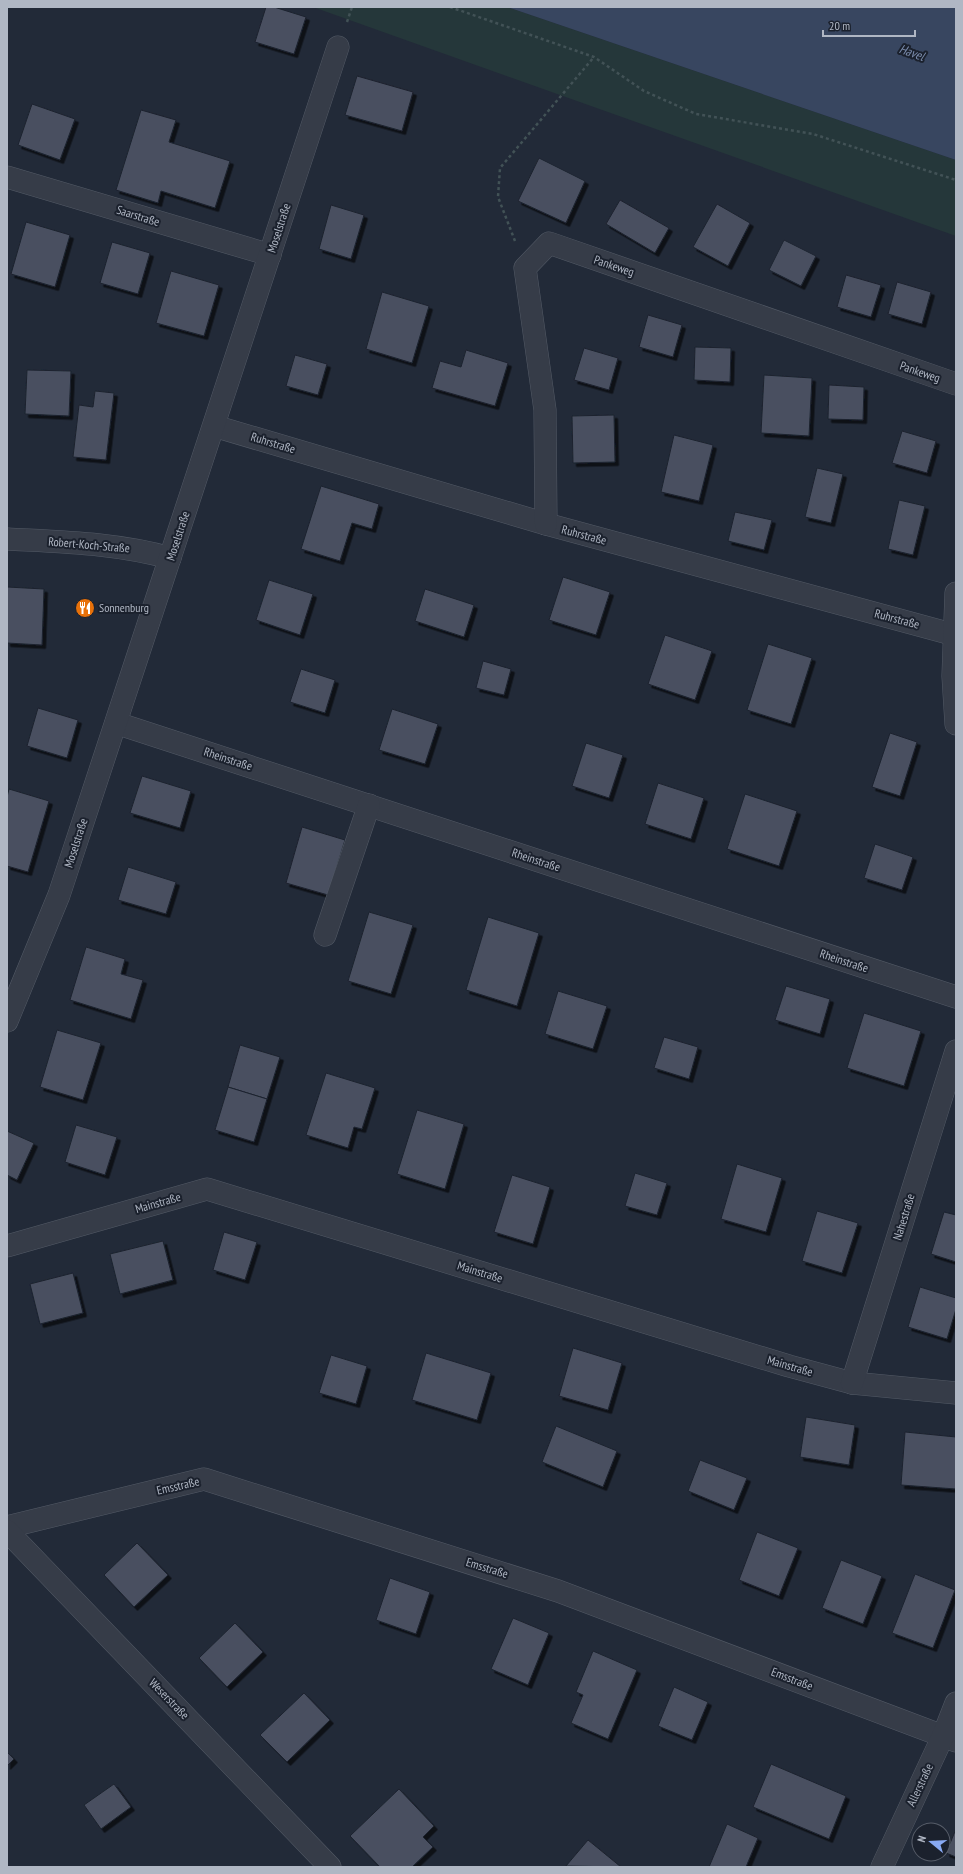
<svg xmlns="http://www.w3.org/2000/svg" width="963" height="1874" font-family="'PT Sans Narrow',sans-serif">
<defs>
<filter id="shadow"><feDropShadow dx="3.5" dy="3.5" stdDeviation="0" flood-color="#0009"/></filter>
</defs>
<rect width="100%" height="100%" fill="#222a38"/>
<!-- green -->
<path fill="#25373a" d="M 313,7 L 507,7 L 956,160 L 956,236 Z"/>
<!-- water -->
<path fill="#384660" d="M 507,7 L 956,7 L 956,160 Z"/>
<!-- building -->
<g fill="#485060" stroke="#1d232f" filter="url(#shadow)">
<path d="M 266,7 L 274,7 L 306,17 L 294,54 L 255,42 Z"/>
<path d="M 357,76 L 413,92 L 402,131 L 345,115 Z"/>
<path d="M 32,104 L 75,119 L 60,160 L 18,145 Z"/>
<path d="M 141,110 L 176,120 L 169,142 L 230,161 L 215,208 L 161,191 L 158,203 L 116,190 Z"/>
<path d="M 539,158 L 585,181 L 566,223 L 518,201 Z"/>
<path d="M 620,200 L 669,228 L 655,253 L 606,224 Z"/>
<path d="M 717,204 L 750,223 L 728,266 L 693,247 Z"/>
<path d="M 331,205 L 364,215 L 351,259 L 319,249 Z"/>
<path d="M 26,222 L 70,235 L 55,287 L 11,274 Z"/>
<path d="M 784,240 L 816,256 L 801,286 L 769,270 Z"/>
<path d="M 112,242 L 150,253 L 138,294 L 100,283 Z"/>
<path d="M 171,271 L 219,285 L 204,336 L 156,323 Z"/>
<path d="M 846,275 L 881,285 L 871,317 L 837,307 Z"/>
<path d="M 897,282 L 931,292 L 922,324 L 888,314 Z"/>
<path d="M 382,292 L 429,306 L 412,363 L 366,349 Z"/>
<path d="M 648,315 L 682,325 L 673,357 L 639,347 Z"/>
<path d="M 695,347 L 731,348 L 730,382 L 694,380 Z"/>
<path d="M 584,348 L 618,358 L 609,390 L 574,380 Z"/>
<path d="M 466,350 L 508,363 L 495,406 L 432,388 L 440,361 L 461,367 Z"/>
<path d="M 295,355 L 327,364 L 318,395 L 286,386 Z"/>
<path d="M 27,370 L 71,371 L 69,416 L 25,414 Z"/>
<path d="M 764,375 L 812,378 L 809,436 L 761,433 Z"/>
<path d="M 829,385 L 864,387 L 863,420 L 828,419 Z"/>
<path d="M 95,391 L 114,393 L 106,460 L 73,457 L 79,405 L 93,407 Z"/>
<path d="M 614,415 L 615,462 L 573,463 L 572,416 Z"/>
<path d="M 902,431 L 936,441 L 927,473 L 892,463 Z"/>
<path d="M 674,435 L 713,445 L 699,501 L 661,492 Z"/>
<path d="M 817,468 L 843,474 L 831,523 L 805,517 Z"/>
<path d="M 321,486 L 379,504 L 372,529 L 352,523 L 340,561 L 301,549 Z"/>
<path d="M 899,500 L 925,506 L 913,555 L 888,549 Z"/>
<path d="M 735,512 L 772,520 L 764,550 L 728,541 Z"/>
<path d="M 563,577 L 610,592 L 596,635 L 549,620 Z"/>
<path d="M 269,580 L 313,594 L 300,635 L 256,620 Z"/>
<path d="M 7,587 L 44,589 L 42,645 L 7,643 Z"/>
<path d="M 425,589 L 474,605 L 464,637 L 415,621 Z"/>
<path d="M 665,635 L 712,651 L 695,700 L 648,684 Z"/>
<path d="M 768,644 L 812,658 L 791,724 L 747,710 Z"/>
<path d="M 483,661 L 511,669 L 504,695 L 476,688 Z"/>
<path d="M 301,669 L 335,680 L 325,713 L 290,702 Z"/>
<path d="M 38,708 L 78,720 L 67,758 L 27,746 Z"/>
<path d="M 392,709 L 438,724 L 425,764 L 379,750 Z"/>
<path d="M 890,733 L 917,742 L 900,796 L 872,787 Z"/>
<path d="M 586,743 L 623,755 L 609,798 L 572,786 Z"/>
<path d="M 142,776 L 191,791 L 180,828 L 130,813 Z"/>
<path d="M 658,783 L 704,798 L 691,839 L 645,824 Z"/>
<path d="M 9,789 L 49,801 L 28,872 L 7,866 L 7,797 Z"/>
<path d="M 745,794 L 797,811 L 779,866 L 727,849 Z"/>
<path d="M 302,827 L 345,840 L 328,895 L 286,883 Z"/>
<path d="M 875,844 L 913,857 L 902,890 L 864,878 Z"/>
<path d="M 128,867 L 176,882 L 166,914 L 118,900 Z"/>
<path d="M 369,912 L 413,925 L 391,994 L 348,981 Z"/>
<path d="M 488,917 L 539,933 L 517,1006 L 466,990 Z"/>
<path d="M 86,947 L 125,959 L 121,974 L 143,980 L 131,1019 L 70,1000 Z"/>
<path d="M 786,986 L 830,999 L 820,1034 L 775,1020 Z"/>
<path d="M 558,991 L 607,1006 L 593,1049 L 545,1034 Z"/>
<path d="M 864,1013 L 921,1031 L 904,1086 L 847,1068 Z"/>
<path d="M 57,1030 L 101,1043 L 83,1100 L 40,1087 Z"/>
<path d="M 664,1037 L 698,1047 L 689,1079 L 654,1068 Z"/>
<path d="M 240,1045 L 280,1057 L 267,1099 L 228,1087 Z"/>
<path d="M 326,1073 L 375,1088 L 362,1129 L 354,1127 L 348,1148 L 306,1135 Z"/>
<path d="M 228,1087 L 267,1099 L 254,1142 L 215,1130 Z"/>
<path d="M 417,1110 L 464,1124 L 445,1189 L 397,1174 Z"/>
<path d="M 76,1125 L 117,1137 L 105,1175 L 65,1162 Z"/>
<path d="M 7,1131 L 34,1143 L 17,1180 L 7,1175 Z"/>
<path d="M 737,1164 L 782,1178 L 766,1232 L 721,1219 Z"/>
<path d="M 635,1173 L 667,1183 L 657,1215 L 625,1206 Z"/>
<path d="M 512,1175 L 550,1187 L 533,1244 L 494,1232 Z"/>
<path d="M 817,1211 L 858,1223 L 842,1273 L 802,1261 Z"/>
<path d="M 944,1212 L 956,1215 L 956,1262 L 931,1254 Z"/>
<path d="M 224,1232 L 257,1242 L 245,1280 L 213,1270 Z"/>
<path d="M 163,1241 L 173,1280 L 120,1294 L 110,1254 Z"/>
<path d="M 73,1273 L 83,1313 L 40,1324 L 30,1284 Z"/>
<path d="M 920,1287 L 956,1298 L 956,1309 L 947,1339 L 908,1327 Z"/>
<path d="M 573,1348 L 622,1363 L 608,1410 L 559,1396 Z"/>
<path d="M 426,1353 L 491,1373 L 477,1420 L 412,1400 Z"/>
<path d="M 331,1355 L 367,1366 L 356,1404 L 319,1393 Z"/>
<path d="M 806,1417 L 855,1425 L 849,1465 L 800,1457 Z"/>
<path d="M 556,1426 L 617,1451 L 603,1487 L 542,1462 Z"/>
<path d="M 905,1432 L 956,1437 L 956,1489 L 901,1485 Z"/>
<path d="M 700,1460 L 747,1478 L 734,1510 L 688,1491 Z"/>
<path d="M 757,1532 L 798,1548 L 779,1596 L 739,1580 Z"/>
<path d="M 137,1543 L 168,1575 L 134,1607 L 104,1575 Z"/>
<path d="M 841,1560 L 882,1576 L 863,1624 L 822,1608 Z"/>
<path d="M 915,1574 L 955,1590 L 933,1648 L 892,1633 Z"/>
<path d="M 390,1578 L 430,1592 L 416,1634 L 376,1620 Z"/>
<path d="M 513,1618 L 549,1633 L 528,1685 L 491,1669 Z"/>
<path d="M 235,1623 L 263,1652 L 227,1687 L 199,1658 Z"/>
<path d="M 593,1651 L 637,1670 L 608,1739 L 571,1723 L 583,1695 L 576,1692 Z"/>
<path d="M 674,1687 L 708,1702 L 692,1740 L 658,1726 Z"/>
<path d="M 304,1693 L 330,1720 L 287,1762 L 260,1735 Z"/>
<path d="M 7,1752 L 14,1759 L 7,1766 Z"/>
<path d="M 771,1764 L 846,1796 L 829,1839 L 753,1807 Z"/>
<path d="M 114,1784 L 131,1807 L 101,1829 L 84,1805 Z"/>
<path d="M 399,1789 L 434,1826 L 423,1837 L 433,1847 L 412,1867 L 380,1867 L 350,1836 Z"/>
<path d="M 727,1824 L 758,1838 L 746,1867 L 709,1867 Z"/>
<path d="M 956,1829 L 956,1857 L 946,1853 Z"/>
<path d="M 588,1840 L 621,1867 L 566,1866 Z"/>
</g>
<g fill="none" stroke-linecap="round" stroke-linejoin="round">
<defs>
<g id="minor">
<path d="M 7,177 L 270,255"/>
<path d="M 214,426 L 546,524 L 955,635 L 956,633"/>
<path d="M 546,524 L 545,410 L 525,268 L 549,243 L 956,384"/>
<path d="M 7,539 C 62,542 117,543 170,558"/>
<path d="M 956,593 L 953,676 L 956,724"/>
<path d="M 116,723 L 956,997"/>
<path d="M 325,935 L 369,805"/>
<path d="M 7,1021 L 59,895 L 338,47"/>
<path d="M 7,1246 L 207,1189 L 789,1366 L 852,1383 L 956,1393"/>
<path d="M 852,1383 L 956,1051"/>
<path d="M 7,1527 L 204,1479 L 558,1591 L 956,1741"/>
<path d="M 7,1531 L 330,1867"/>
<path d="M 882,1867 L 943,1736 L 956,1703"/>
</g>
</defs>
<!-- minor casing -->
<use href="#minor" stroke="#535a66" stroke-width="23"/>
<!-- path -->
<g stroke="#425256" stroke-width="2.5" stroke-dasharray="3 3" stroke-linecap="butt">
<path d="M 450,7 L 594,57 L 644,91 L 696,114 L 813,134 L 956,180"/>
<path d="M 347,22 L 352,7"/>
<path d="M 515,241 L 498,197 L 500,168 L 594,57"/>
</g>
<!-- minor -->
<use href="#minor" stroke="#363c48" stroke-width="22"/>
</g>
<!-- icons -->
<defs>
<symbol id="restaurant-disc" viewBox="-11 -11 22 22"><circle r="9.5" fill="#e8710a" stroke="#1b212d"/><path d="M-5-6h1v4h1v-4h1v4h1v-4h1v5L-1.5 .5V6h-2V.5L-5-1ZM5-6V6H3V1.5H1.5Q1.5-4 5-6Z" fill="#fff"/></symbol>
</defs>
<g fill-rule="evenodd">
<use href="#restaurant-disc" x="74" y="597" width="22" height="22"/>
</g>
<g text-anchor="middle" stroke-width="4" stroke-linejoin="round" paint-order="stroke">
<!-- street labels -->
<g font-size="12" fill="#b0b7c4" stroke="#1b212d">
<text transform="translate(138 216) rotate(17)" y="4">Saarstraße</text>
<text transform="translate(279 228) rotate(-72)" y="4">Moselstraße</text>
<text transform="translate(614 266) rotate(19)" y="4">Pankeweg</text>
<text transform="translate(920 372) rotate(19)" y="4">Pankeweg</text>
<text transform="translate(273 443) rotate(17)" y="4">Ruhrstraße</text>
<text transform="translate(584 535) rotate(15)" y="4">Ruhrstraße</text>
<text transform="translate(178 536) rotate(-72)" y="4">Moselstraße</text>
<text transform="translate(89 545) rotate(5)" y="4">Robert-Koch-Straße</text>
<text transform="translate(897 619) rotate(15)" y="4">Ruhrstraße</text>
<text transform="translate(228 759) rotate(18)" y="4">Rheinstraße</text>
<text transform="translate(76 843) rotate(-72)" y="4">Moselstraße</text>
<text transform="translate(536 860) rotate(18)" y="4">Rheinstraße</text>
<text transform="translate(844 961) rotate(18)" y="4">Rheinstraße</text>
<text transform="translate(158 1203) rotate(-16)" y="4">Mainstraße</text>
<text transform="translate(904 1217) rotate(-73)" y="4">Nahestraße</text>
<text transform="translate(480 1272) rotate(17)" y="4">Mainstraße</text>
<text transform="translate(790 1366) rotate(16)" y="4">Mainstraße</text>
<text transform="translate(178 1486) rotate(-13)" y="4">Emsstraße</text>
<text transform="translate(487 1568) rotate(17)" y="4">Emsstraße</text>
<text transform="translate(792 1679) rotate(21)" y="4">Emsstraße</text>
<text transform="translate(169 1699) rotate(46)" y="4">Weserstraße</text>
<text transform="translate(920 1785) rotate(-65)" y="4">Allerstraße</text>
</g>
<!-- poi labels -->
<g font-size="12" fill="#b0b7c4" stroke="#1b212d" text-anchor="start">
<text x="99" y="612">Sonnenburg</text>
</g>
<!-- water labels -->
<g font-size="13" font-style="italic" fill="#7a8bab" stroke="#1b212d">
<text transform="translate(912 52) rotate(19)" y="5">Havel</text>
</g>
</g>
<!-- border -->
<rect width="963" height="1874" fill="none" stroke="#b0b7c4" stroke-width="16"/>
<!-- north arrow -->
<g transform="translate(931 1842) rotate(288)"><circle r="19" fill="#1b212d" stroke="#575d69"/>
<path d="M0-3L7 15L0 10L-7 15Z" fill="#88a9f2"/>
<text y="-6" font-size="11" font-weight="bold" text-anchor="middle" fill="#b0b7c4">N</text>
</g>
<!-- scale -->
<path d="M823 30v6h92v-6" fill="none" stroke="#b0b7c4" stroke-width="2"/>
<text x="829" y="30" font-size="12" fill="#b0b7c4" stroke="#1b212d" stroke-width="3" paint-order="stroke">20 m</text>
</svg>
